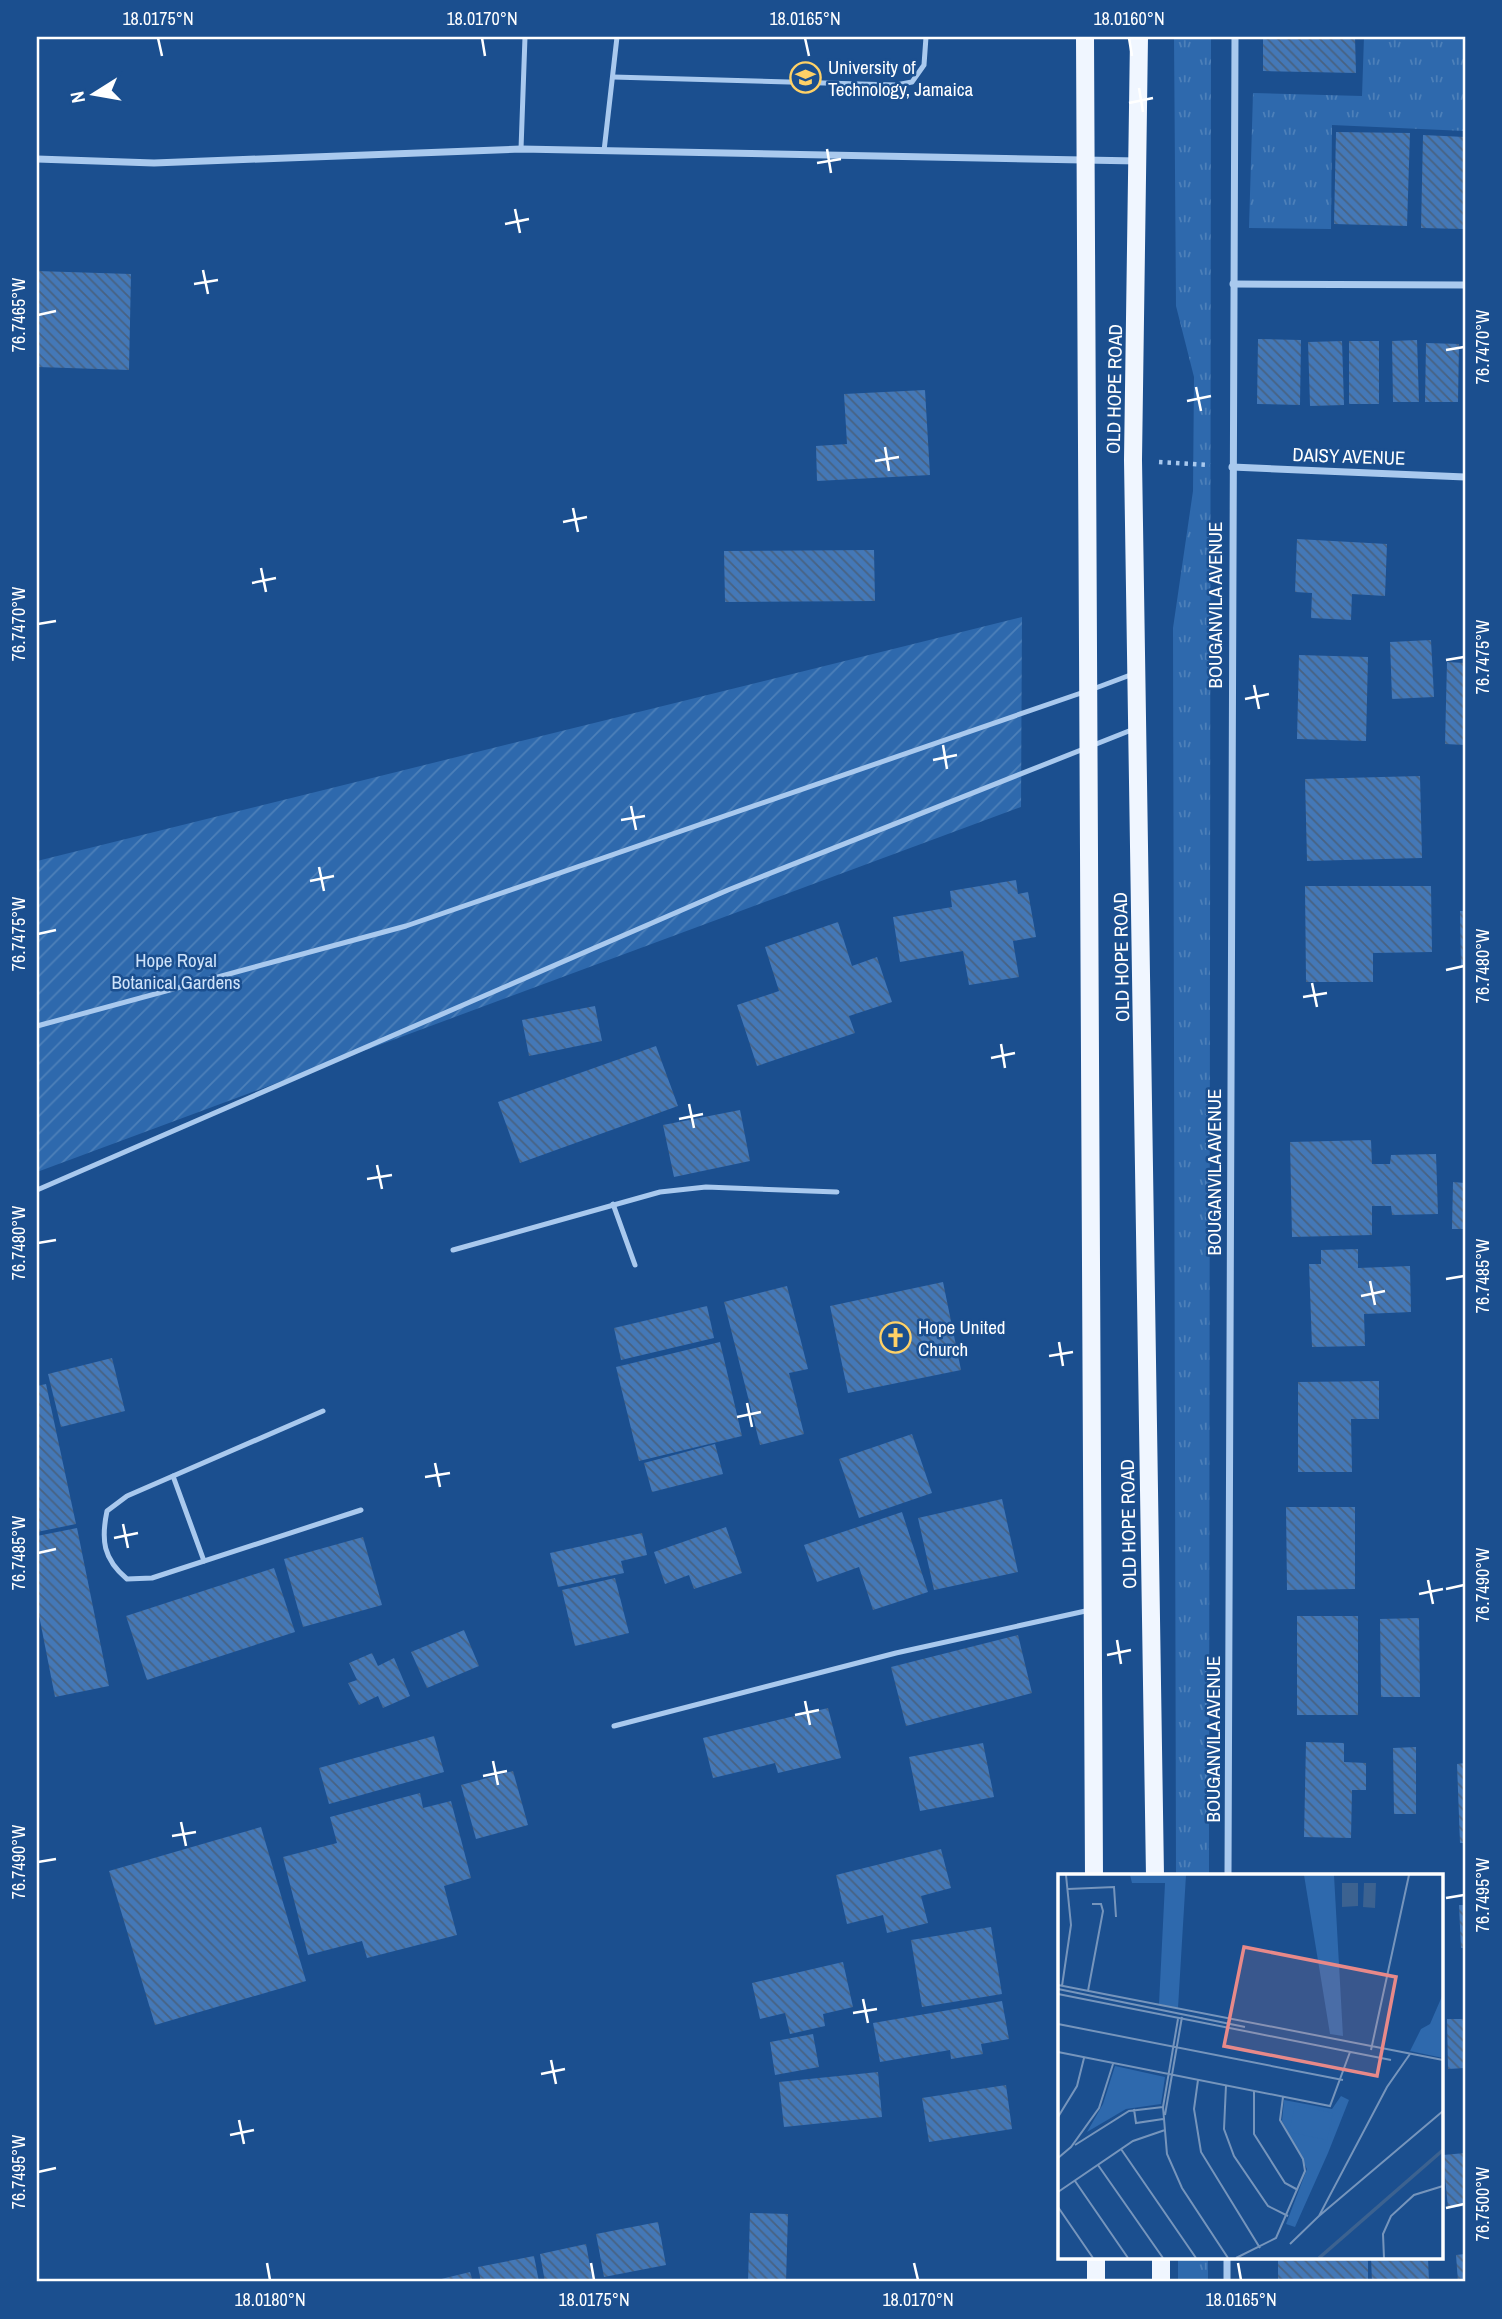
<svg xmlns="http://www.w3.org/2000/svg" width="1502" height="2319" font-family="'Archivo Narrow',sans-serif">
<defs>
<pattern id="grass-tufts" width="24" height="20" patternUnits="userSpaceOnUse" patternTransform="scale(1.75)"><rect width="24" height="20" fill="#2e69ad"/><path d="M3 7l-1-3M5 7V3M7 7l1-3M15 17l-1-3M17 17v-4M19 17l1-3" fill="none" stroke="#4d80b9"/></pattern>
<pattern id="garden-furrows" width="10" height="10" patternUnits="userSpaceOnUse" patternTransform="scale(1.75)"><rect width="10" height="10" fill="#2e69ad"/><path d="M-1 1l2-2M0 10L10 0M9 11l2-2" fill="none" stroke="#4d80b9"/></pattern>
<pattern id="building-back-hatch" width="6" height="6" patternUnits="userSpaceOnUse" patternTransform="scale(1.75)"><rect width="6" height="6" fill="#4478b7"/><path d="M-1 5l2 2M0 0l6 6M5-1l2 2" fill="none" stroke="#486282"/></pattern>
</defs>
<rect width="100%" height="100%" fill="#1b4f8f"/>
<!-- grass -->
<g fill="url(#grass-tufts)">
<path d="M 1174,37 L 1211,37 L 1209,1876 L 1176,1876 L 1173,628 L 1193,491 L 1194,377 L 1176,306 Z"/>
<path d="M 1364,37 L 1465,37 L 1465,131 L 1332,125 L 1331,229 L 1249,228 L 1253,93 L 1362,96 Z"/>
<rect x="1178" y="2258" width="30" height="24"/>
</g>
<!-- garden -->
<path fill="url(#garden-furrows)" d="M 1022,617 L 1021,807 L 37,1172 L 37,861 Z"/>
<!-- building -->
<g fill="url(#building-back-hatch)">
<path d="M 1263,37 L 1355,37 L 1356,73 L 1263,71 Z"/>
<path d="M 1336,132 L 1410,133 L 1407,226 L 1334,224 Z"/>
<path d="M 1423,135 L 1465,137 L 1465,229 L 1421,228 Z"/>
<path d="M 37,271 L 131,274 L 129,370 L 37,367 Z"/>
<path d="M 1258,339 L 1301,340 L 1300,405 L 1257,404 Z"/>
<path d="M 1417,340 L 1419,402 L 1393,402 L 1392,341 Z"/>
<path d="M 1342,341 L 1344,405 L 1310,406 L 1308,342 Z"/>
<rect x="1349" y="341" width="30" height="63"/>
<path d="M 1426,343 L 1459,344 L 1458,402 L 1425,402 Z"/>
<path d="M 925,390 L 930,475 L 817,481 L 816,446 L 847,444 L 844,394 Z"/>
<path d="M 1297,539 L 1387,544 L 1385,596 L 1352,594 L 1351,620 L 1311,618 L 1312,593 L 1295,592 Z"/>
<path d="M 874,550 L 875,601 L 725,602 L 724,551 Z"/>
<path d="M 1431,640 L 1434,697 L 1392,699 L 1390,642 Z"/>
<path d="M 1299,655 L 1368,657 L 1366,741 L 1297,739 Z"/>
<path d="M 1447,662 L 1465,663 L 1465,745 L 1445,744 Z"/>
<path d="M 1420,776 L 1422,858 L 1307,861 L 1305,779 Z"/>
<path d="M 1016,880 L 1018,894 L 1028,892 L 1036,937 L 1013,941 L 1019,977 L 969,985 L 963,951 L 900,962 L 893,917 L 952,907 L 950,891 Z"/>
<path d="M 1305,886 L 1431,886 L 1432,952 L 1373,953 L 1373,982 L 1306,982 Z"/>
<path d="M 1460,911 L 1465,911 L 1465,967 L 1461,967 Z"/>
<path d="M 838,922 L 852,966 L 877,957 L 892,1002 L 849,1016 L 855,1033 L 757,1066 L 737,1005 L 779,991 L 765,947 Z"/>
<path d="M 595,1006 L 602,1041 L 529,1056 L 522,1020 Z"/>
<path d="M 656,1046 L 678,1106 L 520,1163 L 498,1102 Z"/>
<path d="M 740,1110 L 750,1161 L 674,1177 L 663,1125 Z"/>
<path d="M 1371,1140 L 1372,1164 L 1390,1164 L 1391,1155 L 1436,1154 L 1438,1214 L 1392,1215 L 1391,1206 L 1372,1206 L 1372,1235 L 1292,1237 L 1290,1142 Z"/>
<path d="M 1453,1182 L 1465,1183 L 1465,1229 L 1452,1229 Z"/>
<path d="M 1358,1249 L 1358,1268 L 1410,1266 L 1411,1312 L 1364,1314 L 1365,1346 L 1312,1347 L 1309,1264 L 1321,1264 L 1321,1250 Z"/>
<path d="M 943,1282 L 961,1370 L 848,1393 L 830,1306 Z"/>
<path d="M 787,1286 L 808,1369 L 789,1373 L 804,1434 L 760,1445 L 724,1302 Z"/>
<path d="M 707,1306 L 714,1338 L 621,1360 L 614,1328 Z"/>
<path d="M 720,1342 L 742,1436 L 639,1461 L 616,1367 Z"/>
<path d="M 112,1358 L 125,1411 L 61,1427 L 48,1374 Z"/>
<path d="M 1379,1381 L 1379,1419 L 1351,1419 L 1352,1472 L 1298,1472 L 1298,1382 Z"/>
<path d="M 46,1384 L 76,1524 L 37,1532 L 37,1386 Z"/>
<path d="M 912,1434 L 932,1493 L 859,1518 L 839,1459 Z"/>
<path d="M 715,1444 L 723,1474 L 652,1492 L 644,1463 Z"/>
<path d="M 1002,1499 L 1018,1572 L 934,1590 L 918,1518 Z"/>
<path d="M 1286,1507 L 1355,1507 L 1355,1589 L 1287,1590 Z"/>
<path d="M 902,1512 L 928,1592 L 873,1610 L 859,1567 L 817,1582 L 804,1545 Z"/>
<path d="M 726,1527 L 742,1573 L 694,1589 L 689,1575 L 665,1584 L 654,1552 Z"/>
<path d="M 77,1528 L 109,1686 L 55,1697 L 37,1605 L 37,1536 Z"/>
<path d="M 642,1533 L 647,1555 L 621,1561 L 624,1573 L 558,1587 L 550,1553 Z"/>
<path d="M 363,1537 L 382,1605 L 303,1627 L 284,1559 Z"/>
<path d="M 274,1568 L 295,1632 L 147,1680 L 126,1616 Z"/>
<path d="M 615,1578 L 629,1633 L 575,1646 L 562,1590 Z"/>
<rect x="1297" y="1616" width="61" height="99"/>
<path d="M 1419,1618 L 1420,1697 L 1381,1697 L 1380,1619 Z"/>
<path d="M 464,1630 L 479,1666 L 427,1688 L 411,1652 Z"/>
<path d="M 1018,1635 L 1032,1693 L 906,1726 L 891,1667 Z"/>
<path d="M 372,1653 L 378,1666 L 394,1658 L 410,1696 L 383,1708 L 378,1696 L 359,1705 L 348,1683 L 357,1680 L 349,1663 Z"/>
<path d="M 828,1708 L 841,1758 L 778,1773 L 775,1763 L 713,1778 L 703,1738 Z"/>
<path d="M 434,1736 L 444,1772 L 329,1804 L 319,1768 Z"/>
<path d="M 1306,1742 L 1344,1743 L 1344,1762 L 1366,1763 L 1366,1790 L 1352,1790 L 1351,1838 L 1304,1837 Z"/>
<path d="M 983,1743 L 994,1797 L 920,1811 L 909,1757 Z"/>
<path d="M 1416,1747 L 1416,1814 L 1394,1814 L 1393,1748 Z"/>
<path d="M 1465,1763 L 1465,1843 L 1460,1843 L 1457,1764 Z"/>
<path d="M 513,1771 L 528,1825 L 476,1839 L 461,1785 Z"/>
<path d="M 420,1793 L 423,1808 L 451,1801 L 471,1878 L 444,1886 L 457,1935 L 367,1958 L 362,1941 L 308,1955 L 283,1857 L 337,1843 L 330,1817 Z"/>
<path d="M 261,1827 L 306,1981 L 155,2025 L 109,1871 Z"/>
<path d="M 941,1849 L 951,1888 L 921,1896 L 928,1923 L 887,1933 L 883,1915 L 847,1924 L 836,1875 Z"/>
<path d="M 1459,1905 L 1465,1905 L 1465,1948 L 1461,1948 Z"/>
<path d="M 991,1927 L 1002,1994 L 922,2007 L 911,1940 Z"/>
<path d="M 843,1962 L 853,2007 L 823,2014 L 825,2026 L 790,2034 L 785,2013 L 760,2019 L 752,1983 Z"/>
<path d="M 1002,2001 L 1009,2039 L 981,2044 L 983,2054 L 951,2059 L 950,2050 L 880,2062 L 873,2023 Z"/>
<path d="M 1447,2019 L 1465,2019 L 1465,2068 L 1448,2069 Z"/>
<path d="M 813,2034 L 819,2067 L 775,2075 L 770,2042 Z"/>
<path d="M 878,2072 L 882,2117 L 784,2127 L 779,2082 Z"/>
<path d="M 1006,2085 L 1012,2129 L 929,2142 L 922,2098 Z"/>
<path d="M 1465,2153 L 1465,2206 L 1448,2208 L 1443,2155 Z"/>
<path d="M 750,2213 L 788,2214 L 786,2282 L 748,2282 Z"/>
<path d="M 658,2222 L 666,2265 L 604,2277 L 596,2234 Z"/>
<path d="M 586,2244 L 593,2282 L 545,2282 L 540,2254 Z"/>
<path d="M 1465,2254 L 1465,2282 L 1458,2282 L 1456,2255 Z"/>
<path d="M 534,2256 L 539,2282 L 481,2282 L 478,2267 Z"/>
<rect x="1278" y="2258" width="90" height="24"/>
<path d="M 1371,2258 L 1428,2258 L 1429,2282 L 1372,2282 Z"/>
<path d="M 470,2272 L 473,2282 L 433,2282 L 433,2281 Z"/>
</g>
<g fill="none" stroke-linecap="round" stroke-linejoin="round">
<!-- path -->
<path stroke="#a9c9ee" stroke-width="4.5" stroke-dasharray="3.5 5" stroke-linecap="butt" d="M 1159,462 L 1210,465"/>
<!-- lane -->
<g stroke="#a9c9ee" stroke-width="5">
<path d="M 613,77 L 896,85 L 912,82 L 924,65 L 926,37"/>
<path d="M 521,149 L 525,37"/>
<path d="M 604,151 L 617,37"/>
<path d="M 1093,689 L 1133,674"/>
<path d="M 37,1026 L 406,926 L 1084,692"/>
<path d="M 37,1190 L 728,890 L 1134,729"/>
<path d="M 613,1204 L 635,1265"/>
<path d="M 453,1250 L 660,1192 L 706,1187 L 837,1192"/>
<path d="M 323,1411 L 127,1496 L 107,1511 C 101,1540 103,1559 127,1579 L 152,1578 L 361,1510"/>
<path d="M 173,1476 L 204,1561"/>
<path d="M 614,1726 L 896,1653 L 1090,1610"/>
</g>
<!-- street -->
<g stroke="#a9c9ee" stroke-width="7">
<path d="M 37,159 L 154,163 L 521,149 L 1138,161"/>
<path d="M 1233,284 L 1465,285"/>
<path d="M 1232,467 L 1465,477"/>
<path d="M 1228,1876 L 1235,37"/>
<path d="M 1227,2282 L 1227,2258"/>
</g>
<!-- primary -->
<g stroke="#f0f6ff" stroke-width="18">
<path d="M 1085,37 L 1094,1876"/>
<path d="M 1139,37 L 1133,460 L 1155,1876"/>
<path d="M 1096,2258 L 1096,2282"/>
<path d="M 1161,2258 L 1161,2282"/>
</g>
</g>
<!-- ticks -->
<path fill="none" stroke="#fff" stroke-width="2.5" d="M 158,38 L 162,56M 482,38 L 485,56M 805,38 L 809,56M 1129,38 L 1132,56M 1139,88 L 1143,112M 1129,103 L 1153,98M 827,149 L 831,173M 817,163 L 841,159M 515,209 L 520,233M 505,224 L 529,219M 203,270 L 208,294M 194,284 L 218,280M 38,315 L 56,311M 1446,350 L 1464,347M 1196,387 L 1201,411M 1187,401 L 1211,396M 885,447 L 889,471M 875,461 L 899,457M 573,508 L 578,532M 563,522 L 587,517M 261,568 L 266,592M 252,583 L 276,578M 38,624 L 56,621M 1446,660 L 1464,657M 1254,685 L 1259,709M 1245,699 L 1269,694M 943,745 L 947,769M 933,760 L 957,755M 631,806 L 636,830M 621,820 L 645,816M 319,867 L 324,891M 310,881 L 334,876M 38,934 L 56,930M 1446,970 L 1464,966M 1312,983 L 1317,1007M 1303,997 L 1327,993M 1001,1044 L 1005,1068M 991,1058 L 1015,1053M 689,1104 L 694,1128M 679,1119 L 703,1114M 377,1165 L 382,1189M 367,1179 L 392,1175M 38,1243 L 56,1240M 1446,1279 L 1464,1276M 1370,1281 L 1375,1305M 1361,1296 L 1385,1291M 1059,1342 L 1063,1366M 1049,1356 L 1073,1352M 747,1403 L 752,1427M 737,1417 L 761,1412M 435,1463 L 440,1487M 425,1477 L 450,1473M 123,1524 L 128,1548M 114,1538 L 138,1533M 38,1553 L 56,1549M 1428,1580 L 1433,1604M 1446,1589 L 1464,1585M 1419,1594 L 1443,1589M 1117,1640 L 1121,1664M 1107,1655 L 1131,1650M 805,1701 L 810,1725M 795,1715 L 819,1710M 493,1761 L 498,1785M 483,1776 L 507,1771M 181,1822 L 186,1846M 172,1836 L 196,1832M 38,1862 L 56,1859M 1446,1898 L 1464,1895M 863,1999 L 868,2023M 853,2013 L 877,2009M 551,2060 L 556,2084M 541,2074 L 565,2069M 239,2120 L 244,2144M 230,2135 L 254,2130M 38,2172 L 56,2168M 1446,2208 L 1464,2204M 267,2263 L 270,2280M 591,2263 L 594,2280M 914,2263 L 918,2280M 1238,2263 L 1241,2280"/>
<!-- icons -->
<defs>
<symbol id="university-ring" viewBox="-11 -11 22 22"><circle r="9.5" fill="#1b4f8f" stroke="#ffd166" stroke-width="1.5"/><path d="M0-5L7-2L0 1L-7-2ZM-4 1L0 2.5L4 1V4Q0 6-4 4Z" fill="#ffd166"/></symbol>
<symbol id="church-ring" viewBox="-11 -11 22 22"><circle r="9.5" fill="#1b4f8f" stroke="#ffd166" stroke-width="1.5"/><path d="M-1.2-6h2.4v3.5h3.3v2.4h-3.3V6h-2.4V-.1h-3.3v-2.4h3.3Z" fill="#ffd166"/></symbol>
</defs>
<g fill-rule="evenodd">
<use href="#university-ring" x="788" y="60" width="35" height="35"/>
<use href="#church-ring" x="878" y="1320" width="35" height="35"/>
</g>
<g text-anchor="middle" stroke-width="5" stroke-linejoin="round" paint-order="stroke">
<!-- poi labels -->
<g font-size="19" fill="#fff" stroke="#1b4f8f" text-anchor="start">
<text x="828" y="74">University of<tspan x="828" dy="22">Technology, Jamaica</tspan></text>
<text x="918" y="1334">Hope United<tspan x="918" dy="22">Church</tspan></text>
</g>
<!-- street labels -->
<g font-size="19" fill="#fff" stroke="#1b4f8f">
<text transform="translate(1114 389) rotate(-89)" y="7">OLD HOPE ROAD</text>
<text transform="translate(1349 456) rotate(2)" y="7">DAISY AVENUE</text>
<text transform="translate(1215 605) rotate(-90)" y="7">BOUGANVILA AVENUE</text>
<text transform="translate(1121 957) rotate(-91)" y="7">OLD HOPE ROAD</text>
<text transform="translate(1214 1172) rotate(-90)" y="7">BOUGANVILA AVENUE</text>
<text transform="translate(1128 1524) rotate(-91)" y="7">OLD HOPE ROAD</text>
<text transform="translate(1213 1739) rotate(-90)" y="7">BOUGANVILA AVENUE</text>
</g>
<!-- park labels -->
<g font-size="19" fill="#cfe3fa" stroke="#1b4f8f">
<text x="176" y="967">Hope Royal<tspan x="176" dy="22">Botanical Gardens</tspan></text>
</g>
</g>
<!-- overview -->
<g transform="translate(1058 1874)">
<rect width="385" height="385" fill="#1b4f8f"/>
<path d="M 57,192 L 107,203 L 103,230 L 68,235 L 29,258 L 45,230 ZM 283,222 L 291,226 L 270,279 L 237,353 L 228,350 L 249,295 L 224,247 L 226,226 L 274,235 Z" fill="#2e69ad"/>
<path d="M 72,1 L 128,1 L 120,134 L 101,130 L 107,9 L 74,9 ZM 246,1 L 276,1 L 285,162 L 272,160 Z" fill="#2e69ad"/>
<path d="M 385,120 L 385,184 L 352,177 L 363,155 L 372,150 ZM 237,231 L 275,239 L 269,266 L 231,258 Z" fill="#2e69ad"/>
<path d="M 284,9 L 300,9 L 300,32 L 284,33 ZM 306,9 L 318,9 L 317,34 L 305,33 Z" fill="#3c6290"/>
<path fill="none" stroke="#3c6290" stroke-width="3.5" d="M 261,384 L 385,276"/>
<path fill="none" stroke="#7695bc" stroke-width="2" d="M 10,15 L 56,13 L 58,43M 0,111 L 385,186M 4,112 L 13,51 L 8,1M 0,115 L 187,153M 30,117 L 45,37 L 43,30 L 34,30M 0,120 L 333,186M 120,145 L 105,233 L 109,280 L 124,314 L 170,384M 0,150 L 285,206M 313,176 L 351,1M 0,178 L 272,232 L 292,178M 140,206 L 136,235 L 143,278 L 202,374M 168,211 L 166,255 L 176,282 L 210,332 L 230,342M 196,217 L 196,260 L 227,309 L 240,316M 76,235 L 78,249 L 105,245M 107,241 L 124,143M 0,243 L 19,212 L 26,184M 17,271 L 71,237 L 105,233M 63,275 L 138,384M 0,284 L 13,273 L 41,234 L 55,190M 40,291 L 105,384M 17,307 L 70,384M 0,318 L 75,267 L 107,256M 0,333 L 35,384M 261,342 L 385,237M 232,370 L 261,342 L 329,213 L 352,180M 178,384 L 218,364 L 247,297 L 245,285 L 222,246 L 225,223M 326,384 L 325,360 L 333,342 L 356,321 L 385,312"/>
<path fill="#e88989" fill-opacity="0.15" stroke="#e88989" stroke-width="3.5" d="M 186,73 L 338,103 L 319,202 L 166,172 Z"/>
<rect width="385" height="385" fill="none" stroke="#fff" stroke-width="3.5"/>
</g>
<!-- border -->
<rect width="1502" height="2319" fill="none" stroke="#1b4f8f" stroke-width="77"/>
<!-- north arrow -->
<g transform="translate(94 94) rotate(259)" stroke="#1b4f8f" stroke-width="5" paint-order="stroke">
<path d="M0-5L12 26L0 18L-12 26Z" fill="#ffffff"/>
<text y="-10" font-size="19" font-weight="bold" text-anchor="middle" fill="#ffffff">N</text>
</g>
<rect x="38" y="38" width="1426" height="2242" fill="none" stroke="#fff" stroke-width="2.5"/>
<g font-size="18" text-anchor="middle" fill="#fff">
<text x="158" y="25">18.0175°N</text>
<text x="482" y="25">18.0170°N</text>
<text x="805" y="25">18.0165°N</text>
<text x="1129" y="25">18.0160°N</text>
<text transform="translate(19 315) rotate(-90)" y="6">76.7465°W</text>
<text transform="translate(1483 347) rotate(-90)" y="6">76.7470°W</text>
<text transform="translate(19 624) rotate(-90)" y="6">76.7470°W</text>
<text transform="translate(1483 657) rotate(-90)" y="6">76.7475°W</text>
<text transform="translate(19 934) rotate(-90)" y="6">76.7475°W</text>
<text transform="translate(1483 966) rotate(-90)" y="6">76.7480°W</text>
<text transform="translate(19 1243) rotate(-90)" y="6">76.7480°W</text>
<text transform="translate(1483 1276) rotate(-90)" y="6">76.7485°W</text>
<text transform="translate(19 1553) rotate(-90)" y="6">76.7485°W</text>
<text transform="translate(1483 1585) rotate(-90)" y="6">76.7490°W</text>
<text transform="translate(19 1862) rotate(-90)" y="6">76.7490°W</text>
<text transform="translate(1483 1895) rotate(-90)" y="6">76.7495°W</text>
<text transform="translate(19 2172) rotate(-90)" y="6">76.7495°W</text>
<text transform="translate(1483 2204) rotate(-90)" y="6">76.7500°W</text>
<text x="270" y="2306">18.0180°N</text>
<text x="594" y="2306">18.0175°N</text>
<text x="918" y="2306">18.0170°N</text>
<text x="1241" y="2306">18.0165°N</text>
</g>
</svg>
